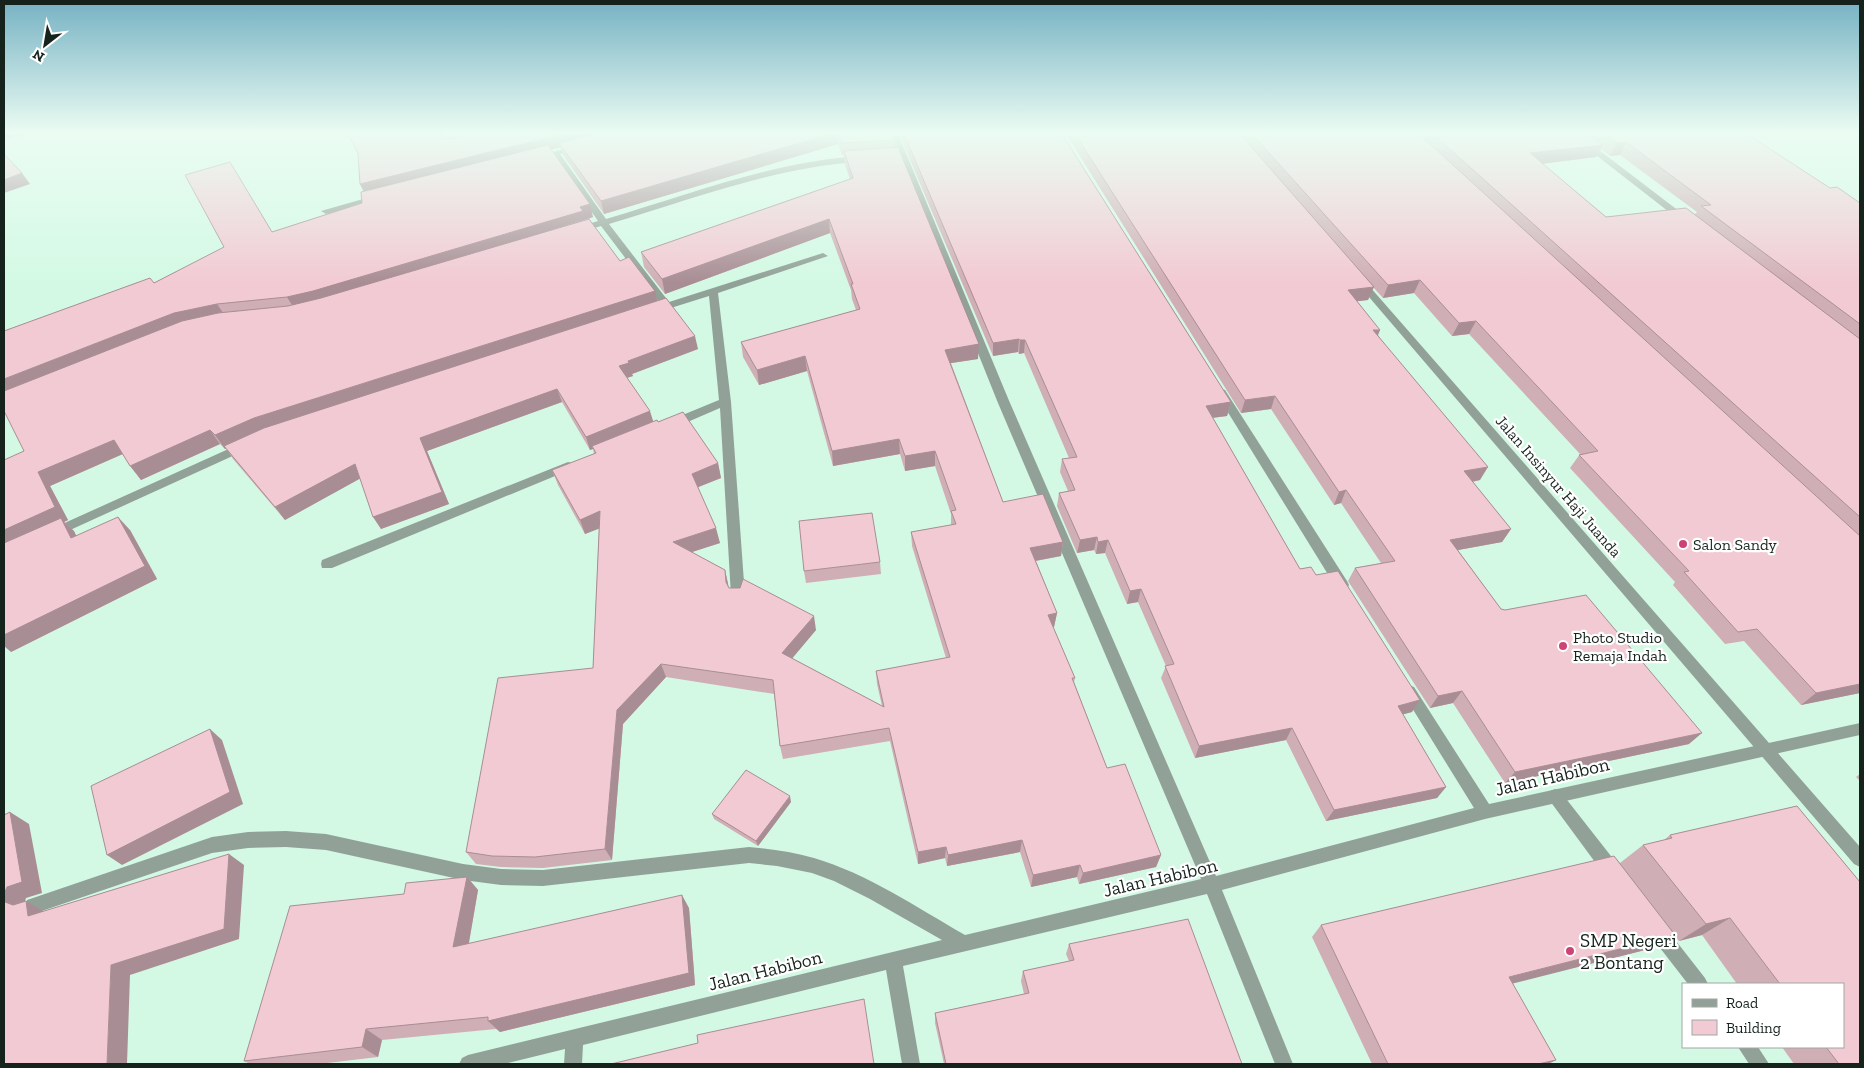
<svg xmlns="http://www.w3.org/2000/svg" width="1864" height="1068" font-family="'Zilla Slab',serif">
<rect width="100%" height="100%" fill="#d3f9e4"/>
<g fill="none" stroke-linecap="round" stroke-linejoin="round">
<!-- service -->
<g fill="#92a198" fill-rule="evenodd">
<path d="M 1555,789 L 1560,791 L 1618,865 L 1620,871 L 1618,877 L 1612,879 L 1606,877 L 1550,801 L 1547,796 L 1550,791 Z"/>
<path d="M 1656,921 L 1662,923 L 1705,978 L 1708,984 L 1688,984 L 1650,935 L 1648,929 L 1650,923 Z"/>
<path d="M 1738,1047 L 1758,1047 L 1769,1064 L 1749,1064 Z"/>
</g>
<!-- minor -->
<g fill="#92a198" fill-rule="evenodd">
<path d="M 890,134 L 898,134 L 1010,403 L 1216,876 L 1474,808 L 1404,695 L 1402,691 L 1404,687 L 1409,685 L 1414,687 L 1489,804 L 1860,723 L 1860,735 L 1485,819 L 1222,890 L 1293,1064 L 1275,1064 L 1207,894 L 903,966 L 920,1064 L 902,1064 L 886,970 L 583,1045 L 582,1064 L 564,1064 L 565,1049 L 504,1064 L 459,1064 L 462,1058 L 468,1055 L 942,940 L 870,899 L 834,881 L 812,873 L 777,866 L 749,863 L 543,886 L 501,885 L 463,880 L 326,850 L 286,847 L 248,848 L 212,853 L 33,914 L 27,912 L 25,906 L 27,900 L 33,898 L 212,837 L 248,832 L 286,831 L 326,834 L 463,864 L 501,869 L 543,870 L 749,847 C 771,849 793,852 814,858 C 868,874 916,907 965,935 L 1201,879 L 998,403 Z"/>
<path d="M 1569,134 L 1578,134 L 1688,218 L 1688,222 L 1682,222 Z"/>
<path d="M 578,145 L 582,147 L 581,149 L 560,154 L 606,219 C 688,195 775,161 861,156 L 865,159 L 861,162 C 777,166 690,200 609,224 L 669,302 L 820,254 L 823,253 L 828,256 L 718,293 L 731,402 L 745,596 L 743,600 L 738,601 L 733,600 L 731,596 L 720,408 L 676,427 L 668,427 L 666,424 L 668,421 L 719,400 L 709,296 L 658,312 L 650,312 L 650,308 L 661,305 L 601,226 L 578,233 L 575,232 L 575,228 L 598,221 L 553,156 L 539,160 L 535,157 Z"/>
<path d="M 377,195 L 381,198 L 380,200 L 326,214 L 321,211 Z"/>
<path d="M 1221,389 L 1225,390 L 1347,581 L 1349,585 L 1347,589 L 1342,590 L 1337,589 L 1216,393 Z"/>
<path d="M 244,442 L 250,446 L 248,449 L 57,536 L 49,536 L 47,533 L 49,530 Z"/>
<path d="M 568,462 L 572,463 L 574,466 L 572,469 L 332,568 L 322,568 L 321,564 L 322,560 Z"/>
</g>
<!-- tertiary -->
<path fill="#92a198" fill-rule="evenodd" d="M 1360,278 L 1363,279 L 1860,847 L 1860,867 L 1854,864 L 1357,283 L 1357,279 Z"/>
</g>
<!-- wall -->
<g fill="#d0aeb5" fill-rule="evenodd">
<path d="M 348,134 L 444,139 L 471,134 L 893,134 L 895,140 L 895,147 L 978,359 L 951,363 L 1003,502 L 1063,542 L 1061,556 L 1036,561 L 1057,613 L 1054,627 L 1053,627 L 1075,678 L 1074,682 L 1107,768 L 1161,855 L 1156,867 L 1079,884 L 1077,877 L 1031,887 L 1020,852 L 947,866 L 945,858 L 918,864 L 890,741 L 783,759 L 780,746 L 774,694 L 666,677 L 623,724 L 612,860 L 543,868 L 501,867 L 476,864 L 466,852 L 593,668 L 599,528 L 585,534 L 558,485 L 552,470 L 594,454 L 593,449 L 590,450 L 562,402 L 427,451 L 449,504 L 381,529 L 360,478 L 285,520 L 233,459 L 226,448 L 225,449 L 220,444 L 141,480 L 123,454 L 50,486 L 68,520 L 64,522 L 74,531 L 76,536 L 130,530 L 157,579 L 11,652 L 24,451 L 154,283 L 224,247 L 362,203 L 364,192 L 360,184 L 358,155 ZM 838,144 L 842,155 L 844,155 L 845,165 L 850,179 L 641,252 L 644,267 L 665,294 L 830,233 L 851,290 L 852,299 L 856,310 L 741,342 L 743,357 L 759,385 L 807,371 L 833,466 L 900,454 L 905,471 L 935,466 L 951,514 L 951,525 L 911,532 L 912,546 L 946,658 L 876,671 L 877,684 L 882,706 L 792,658 L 816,630 L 729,588 L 725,570 L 691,552 L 720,543 L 698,487 L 721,478 L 718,463 L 658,422 L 653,421 L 627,378 L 633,376 L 632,374 L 698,349 L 657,301 L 620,261 L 589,219 L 593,217 L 551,150 L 561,147 L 563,155 L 604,214 Z"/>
<path d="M 899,134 L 1062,134 L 1231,402 L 1227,416 L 1213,418 L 1300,569 L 1316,575 L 1412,712 L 1403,714 L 1446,787 L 1437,798 L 1326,821 L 1286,740 L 1195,758 L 1161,678 L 1166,666 L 1138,602 L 1127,604 L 1105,553 L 1096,554 L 1094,550 L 1077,553 L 1057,506 L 1059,493 L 1068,491 L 1060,472 L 1062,459 L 1069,458 L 1024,353 L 1019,354 L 1018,352 L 993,356 Z"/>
<path d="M 1066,134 L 1747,134 L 1830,188 L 1860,203 L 1860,693 L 1801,705 L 1744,641 L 1725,644 L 1673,585 L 1675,582 L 1570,468 L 1580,454 L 1469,334 L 1452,336 L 1414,293 L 1383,298 L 1373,287 L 1368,300 L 1357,301 L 1378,335 L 1480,480 L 1473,482 L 1511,529 L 1502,542 L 1458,550 L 1501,609 L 1689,744 L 1505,783 L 1453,703 L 1430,708 L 1348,581 L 1355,568 L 1381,563 L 1341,503 L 1334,505 L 1271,409 L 1241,413 ZM 1601,149 L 1610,156 L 1620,155 L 1697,212 L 1695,214 L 1606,217 L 1542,164 L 1596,157 Z"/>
<path d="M 1790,134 L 1814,134 L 1796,136 Z"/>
<path d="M 880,562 L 881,574 L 806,583 L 804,571 Z"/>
<path d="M 1860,774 L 1860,781 L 1856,777 Z"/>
<path d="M 791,802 L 758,846 L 714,819 L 712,814 Z"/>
<path d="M 1797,806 L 1860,882 L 1860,1064 L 1794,1064 L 1782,1047 L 1843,1047 L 1843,984 L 1737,984 L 1702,935 L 1679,941 L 1674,936 L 1657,947 L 1512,983 L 1556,1060 L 1548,1064 L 1372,1064 L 1312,937 L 1321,925 L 1614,856 L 1620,863 L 1643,845 L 1664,840 L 1670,835 Z"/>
<path d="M 467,877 L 478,890 L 469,943 L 689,908 L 695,985 L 500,1032 L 496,1029 L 382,1040 L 378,1057 L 319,1064 L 250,1064 L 244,1061 L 404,894 Z"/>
<path d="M 1069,944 L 1242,1064 L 944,1064 L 935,1023 L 935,1013 L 1024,994 L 1021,981 L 1023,971 L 1069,961 L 1066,954 Z"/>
</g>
<!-- shaded-wall -->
<g fill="#a98d94">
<path d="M 4,134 L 28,134 L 4,140 Z"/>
<path d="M 563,134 L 616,134 L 559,143 L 561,147 L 366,196 L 360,184 Z"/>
<path d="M 830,134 L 837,134 L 838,144 L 604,214 L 601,201 Z"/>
<path d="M 1797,134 L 1814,134 L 1796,136 Z"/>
<path d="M 1626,142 L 1620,155 L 1610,156 L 1617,143 Z"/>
<path d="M 1603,145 L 1596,157 L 1524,166 L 1530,153 Z"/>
<path d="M 22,173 L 30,184 L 4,193 L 4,180 Z"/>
<path d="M 590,204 L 593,217 L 295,310 L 287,297 Z"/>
<path d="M 829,219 L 830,233 L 665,294 L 662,279 Z"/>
<path d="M 1420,280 L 1414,293 L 1383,298 L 1388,285 Z"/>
<path d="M 1374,287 L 1368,300 L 1343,303 L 1348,290 Z"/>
<path d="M 655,291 L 658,304 L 263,431 L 225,449 L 215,435 L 254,418 Z"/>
<path d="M 217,304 L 226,317 L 4,397 L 4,379 L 174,313 Z"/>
<path d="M 1476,321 L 1469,334 L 1452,336 L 1459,323 Z"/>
<path d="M 1373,330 L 1380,330 L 1375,343 Z"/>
<path d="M 695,336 L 698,349 L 632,374 L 633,376 L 623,379 L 619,366 L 628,361 Z"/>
<path d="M 1019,339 L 1018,352 L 993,356 L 993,343 Z"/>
<path d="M 1020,340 L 1025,340 L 1024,353 L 1019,354 Z"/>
<path d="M 979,344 L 978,359 L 945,364 L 945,350 Z"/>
<path d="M 805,356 L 807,371 L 759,385 L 757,370 Z"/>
<path d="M 557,389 L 562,402 L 427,451 L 449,504 L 381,529 L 373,517 L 420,438 Z"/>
<path d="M 1275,396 L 1271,409 L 1241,413 L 1245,400 Z"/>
<path d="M 1231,402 L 1227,416 L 1202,419 L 1206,406 Z"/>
<path d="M 650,411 L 654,424 L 592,446 L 593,449 L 590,450 L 586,437 Z"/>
<path d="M 210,430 L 220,444 L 141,480 L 130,466 Z"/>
<path d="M 899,439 L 900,454 L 833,466 L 832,451 Z"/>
<path d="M 114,440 L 125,453 L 50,486 L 68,520 L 64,522 L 74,531 L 84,552 L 4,550 L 4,530 L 38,472 Z"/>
<path d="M 935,451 L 935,466 L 905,471 L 905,456 Z"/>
<path d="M 718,463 L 721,478 L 696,488 L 692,474 Z"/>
<path d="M 355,464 L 363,477 L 285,520 L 275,507 Z"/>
<path d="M 1488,467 L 1480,480 L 1457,484 L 1464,471 Z"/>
<path d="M 1346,490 L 1341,503 L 1334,505 L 1339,492 Z"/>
<path d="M 600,511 L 606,526 L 585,534 L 580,520 Z"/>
<path d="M 118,517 L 130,530 L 157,579 L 11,652 L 4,646 L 4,635 Z"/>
<path d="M 716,528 L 720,543 L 677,557 L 673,542 Z"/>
<path d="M 1511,529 L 1502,542 L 1442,553 L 1450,540 Z"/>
<path d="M 1097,537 L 1094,550 L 1077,553 L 1080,540 Z"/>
<path d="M 1108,540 L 1105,553 L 1096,554 L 1098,542 Z"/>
<path d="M 1063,542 L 1061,556 L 1029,562 L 1030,548 Z"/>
<path d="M 725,570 L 728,584 L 729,596 L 726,582 Z"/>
<path d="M 1141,589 L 1138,602 L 1127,604 L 1130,591 Z"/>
<path d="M 1057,613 L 1054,627 L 1046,629 L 1048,615 Z"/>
<path d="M 814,616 L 816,630 L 785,667 L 782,653 Z"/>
<path d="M 661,664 L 666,677 L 623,724 L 612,860 L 605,849 L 617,710 Z"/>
<path d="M 1860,684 L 1860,693 L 1801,705 L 1816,693 Z"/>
<path d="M 1462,691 L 1453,703 L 1430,708 L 1438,696 Z"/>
<path d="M 1420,700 L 1412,712 L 1390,718 L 1398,706 Z"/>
<path d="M 1292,728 L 1286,740 L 1195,758 L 1199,746 Z"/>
<path d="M 210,729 L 222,740 L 243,804 L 122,865 L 107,855 Z"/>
<path d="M 1702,733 L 1689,744 L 1505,783 L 1515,772 Z"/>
<path d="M 1446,787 L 1437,798 L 1326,821 L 1334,810 Z"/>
<path d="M 790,796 L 791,802 L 758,846 L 756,841 Z"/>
<path d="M 10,812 L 29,824 L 42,893 L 26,898 L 23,907 L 25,913 L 5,902 L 4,897 L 4,894 L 7,887 Z"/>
<path d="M 1022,840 L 1020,852 L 947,866 L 948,855 Z"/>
<path d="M 946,847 L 945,858 L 918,864 L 918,852 Z"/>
<path d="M 229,854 L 244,865 L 239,939 L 130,975 L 127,1064 L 107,1064 L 111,965 Z"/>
<path d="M 1161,855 L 1156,867 L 1079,884 L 1083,873 Z"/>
<path d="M 1080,865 L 1077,877 L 1031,887 L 1033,875 Z"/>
<path d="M 467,877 L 478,890 L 466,959 L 453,947 Z"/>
<path d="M 682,895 L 689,908 L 695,985 L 500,1032 L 488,1021 Z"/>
<path d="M 26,901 L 45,912 L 28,916 Z"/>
<path d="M 1730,918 L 1702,935 L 1679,941 L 1706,924 Z"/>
<path d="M 1675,935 L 1657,947 L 1495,988 L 1509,977 Z"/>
<path d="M 366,1029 L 382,1040 L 378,1057 L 362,1047 Z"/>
<path d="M 1556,1060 L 1548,1064 L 1538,1064 Z"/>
</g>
<!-- building -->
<g fill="#f2cad3" stroke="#a98d94">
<path d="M 348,134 L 441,134 L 444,139 L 471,134 L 563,134 L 360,184 L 358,153 Z"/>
<path d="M 594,134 L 830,134 L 601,201 L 559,143 Z"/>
<path d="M 838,134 L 893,134 L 895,140 L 841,143 Z"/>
<path d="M 904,134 L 1062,134 L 1231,402 L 1206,406 L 1300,569 L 1311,567 L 1316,575 L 1338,571 L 1420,700 L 1398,706 L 1446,787 L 1334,810 L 1292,728 L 1199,746 L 1165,666 L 1174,664 L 1141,589 L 1130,591 L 1108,540 L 1098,542 L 1097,537 L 1080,540 L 1059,493 L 1075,490 L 1062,459 L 1077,457 L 1025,340 L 1020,340 L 1019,339 L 993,343 Z"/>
<path d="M 1075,134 L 1240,134 L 1374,287 L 1348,290 L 1380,330 L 1373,330 L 1488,467 L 1464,471 L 1511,529 L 1450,540 L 1501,609 L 1505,610 L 1586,595 L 1702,733 L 1515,772 L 1462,691 L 1438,696 L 1355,568 L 1395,561 L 1346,490 L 1339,492 L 1275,396 L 1245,400 Z"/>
<path d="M 1252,134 L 1419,134 L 1860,536 L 1860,684 L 1816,693 L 1757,629 L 1738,632 L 1684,572 L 1689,571 L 1579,455 L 1598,451 L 1476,321 L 1459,323 L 1420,280 L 1388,285 Z"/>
<path d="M 1433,134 L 1588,134 L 1603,145 L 1530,153 L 1606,217 L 1686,208 L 1860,339 L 1860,517 Z"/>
<path d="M 1603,134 L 1747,134 L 1830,188 L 1837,187 L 1860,203 L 1860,324 L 1701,206 L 1711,205 L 1626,142 L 1617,143 Z"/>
<path d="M 548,145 L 590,204 L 580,207 L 583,211 L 313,291 L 287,297 L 217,304 L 174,313 L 4,379 L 4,331 L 150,278 L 154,283 L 224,247 L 185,175 L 230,162 L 272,232 L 362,203 L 361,192 Z"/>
<path d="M 898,147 L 979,344 L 945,350 L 1003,502 L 1043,494 L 1063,542 L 1030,548 L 1057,613 L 1048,615 L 1075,678 L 1072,678 L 1107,768 L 1125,764 L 1161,855 L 1083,873 L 1080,865 L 1033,875 L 1022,840 L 948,855 L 946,847 L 918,852 L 889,728 L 780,746 L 773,680 L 661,664 L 617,710 L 605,849 L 535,857 L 492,856 L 466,852 L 498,678 L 593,668 L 600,511 L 580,520 L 552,470 L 596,453 L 592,446 L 657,420 L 658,422 L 683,412 L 718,463 L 692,474 L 716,528 L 673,542 L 725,570 L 726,582 L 729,588 L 740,588 L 743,579 L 814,616 L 782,653 L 884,707 L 876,671 L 950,657 L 911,532 L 956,524 L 951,511 L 956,510 L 935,451 L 905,456 L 899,439 L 832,451 L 805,356 L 757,370 L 741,342 L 860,309 L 851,284 L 853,284 L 829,219 L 662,279 L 641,252 L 853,178 L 844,151 Z"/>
<path d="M 4,154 L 22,173 L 4,180 Z"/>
<path d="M 589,219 L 620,261 L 629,257 L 655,291 L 254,418 L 215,435 L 210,430 L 130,466 L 114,440 L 38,472 L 55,507 L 4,530 L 4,460 L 24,451 L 4,411 L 4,391 L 182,321 L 218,313 L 288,306 L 321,298 Z"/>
<path d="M 666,298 L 695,336 L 628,361 L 629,363 L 619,366 L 650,411 L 586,437 L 557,389 L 420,438 L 442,492 L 373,517 L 355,464 L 275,507 L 224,446 L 264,428 Z"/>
<path d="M 872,513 L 880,562 L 804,571 L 799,521 Z"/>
<path d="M 118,517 L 145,566 L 4,635 L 4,543 L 61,518 L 71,538 Z"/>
<path d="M 210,729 L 230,792 L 107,855 L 91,786 Z"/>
<path d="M 746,770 L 790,796 L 756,841 L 712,814 Z"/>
<path d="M 1797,806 L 1860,882 L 1860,1064 L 1839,1064 L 1826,1047 L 1843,1047 L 1843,984 L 1780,984 L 1730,918 L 1706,924 L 1643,845 L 1672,838 L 1670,835 Z"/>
<path d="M 10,812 L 22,882 L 7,887 L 4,894 L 4,815 Z"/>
<path d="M 229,854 L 224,929 L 111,965 L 107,1064 L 4,1064 L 4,897 L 5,902 L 13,905 L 26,901 L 28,916 Z"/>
<path d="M 1614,856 L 1675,935 L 1509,977 L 1556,1060 L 1538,1064 L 1388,1064 L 1321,925 Z"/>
<path d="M 467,877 L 453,947 L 682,895 L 689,973 L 488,1021 L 488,1017 L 366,1029 L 362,1047 L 244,1061 L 290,906 L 404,894 L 406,883 Z"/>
<path d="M 1188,919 L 1242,1064 L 946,1064 L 935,1013 L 1029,993 L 1023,971 L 1074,960 L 1069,944 Z"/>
<path d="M 864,999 L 874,1064 L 611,1064 L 698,1043 L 697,1035 Z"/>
</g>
<!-- sky -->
<linearGradient id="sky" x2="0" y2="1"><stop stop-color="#76b2c3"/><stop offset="0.47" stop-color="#ebfcf3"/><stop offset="1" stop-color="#ebfcf3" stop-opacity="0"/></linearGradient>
<rect width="1864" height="283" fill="url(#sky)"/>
<!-- markers -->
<g fill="#ce4375" stroke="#fff" stroke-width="2">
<circle cx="1683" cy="544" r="5"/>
<circle cx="1563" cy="646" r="5"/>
<circle cx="1570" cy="951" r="5"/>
</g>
<g text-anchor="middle" stroke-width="4.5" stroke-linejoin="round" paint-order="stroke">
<!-- street labels -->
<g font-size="16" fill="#15231c" stroke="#fff">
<text transform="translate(1559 486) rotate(49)" y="6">Jalan Insinyur Haji Juanda</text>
</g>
<!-- poi labels -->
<g font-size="16" fill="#15231c" stroke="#fff" text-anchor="start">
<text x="1693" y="550">Salon Sandy</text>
<text x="1573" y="643">Photo Studio<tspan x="1573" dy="18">Remaja Indah</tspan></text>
</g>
<!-- near-street labels -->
<g font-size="19" fill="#15231c" stroke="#fff">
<text transform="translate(1552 776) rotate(-13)" y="7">Jalan Habibon</text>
<text transform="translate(1160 877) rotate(-13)" y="7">Jalan Habibon</text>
<text transform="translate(765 970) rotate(-14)" y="7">Jalan Habibon</text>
</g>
<!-- near-poi labels -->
<g font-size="19" fill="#15231c" stroke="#fff" text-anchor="start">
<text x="1580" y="947">SMP Negeri<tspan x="1580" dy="22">2 Bontang</tspan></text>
</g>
</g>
<!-- border -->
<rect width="1864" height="1068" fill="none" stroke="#15231c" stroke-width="10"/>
<!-- legend -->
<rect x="1682" y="983" width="162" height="65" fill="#ffffff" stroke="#a1a7a4"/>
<rect x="1692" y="999" width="25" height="8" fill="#92a198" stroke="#a1a7a4"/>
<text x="1726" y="1008" font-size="15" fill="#15231c">Road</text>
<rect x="1692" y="1020" width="25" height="15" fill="#f2cad3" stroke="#a1a7a4"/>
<text x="1726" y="1033" font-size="15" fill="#15231c">Building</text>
<!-- north arrow -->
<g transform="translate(45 45) rotate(211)" stroke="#ffffff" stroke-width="4" paint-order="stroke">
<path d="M0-4L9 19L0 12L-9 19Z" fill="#15231c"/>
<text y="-8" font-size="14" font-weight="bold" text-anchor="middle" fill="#15231c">N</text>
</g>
</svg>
